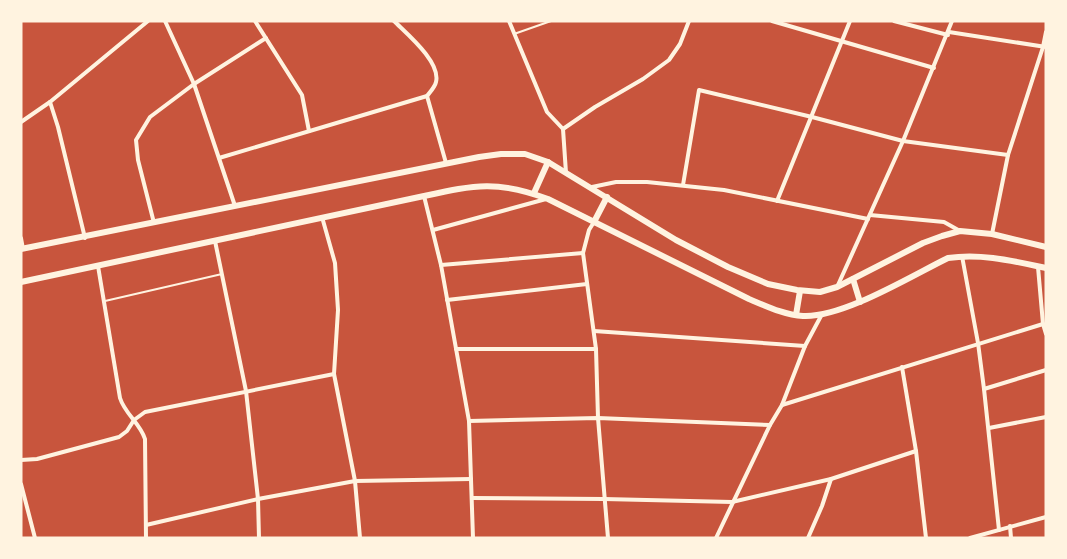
<svg xmlns="http://www.w3.org/2000/svg" width="1067" height="559" font-family="Georgia,serif">
<rect width="100%" height="100%" fill="#c8553d"/>
<g fill="none" stroke-linecap="round" stroke-linejoin="round">
<!-- service -->
<g stroke="#fff3e0" stroke-width="2">
<path d="M 514,34 L 551,21"/>
<path d="M 105,301 L 222,274"/>
</g>
<!-- minor -->
<g stroke="#fff3e0" stroke-width="4">
<path d="M 165,21 L 194,84 L 235,206"/>
<path d="M 255,21 L 302,95 L 309,131"/>
<path d="M 509,21 L 547,112 L 563,129 L 566,173"/>
<path d="M 772,21 L 934,68"/>
<path d="M 894,21 L 948,35"/>
<path d="M 949,32 L 1046,47"/>
<path d="M 427,96 L 446,163"/>
<path d="M 50,102 L 58,127 L 85,238"/>
<path d="M 21,122 L 50,102 L 148,21"/>
<path d="M 563,129 L 595,107 L 643,79 L 669,60 L 680,44 L 689,21"/>
<path d="M 219,158 L 427,96 C 430,92 435,87 436,82 C 441,62 407,34 394,21"/>
<path d="M 683,185 L 699,90 L 812,117 L 903,141 L 1008,155"/>
<path d="M 592,187 L 616,182 L 647,182 L 724,190 L 868,219"/>
<path d="M 424,196 L 441,265 L 469,421 L 473,538"/>
<path d="M 777,201 L 850,21"/>
<path d="M 870,215 L 944,222 L 960,231"/>
<path d="M 322,217 L 335,263 L 338,310 L 334,374 L 355,481 L 360,538"/>
<path d="M 594,222 L 589,230 L 583,253 L 596,349 L 598,418 L 608,538"/>
<path d="M 154,223 L 138,160 L 136,140 L 150,117 L 194,84 L 266,38"/>
<path d="M 433,230 L 546,199"/>
<path d="M 992,234 L 1008,155 L 1043,47 L 1046,32"/>
<path d="M 21,238 L 23,249"/>
<path d="M 215,241 L 246,391 L 258,499 L 259,538"/>
<path d="M 962,256 L 978,343 L 984,389 L 999,530"/>
<path d="M 441,265 L 583,253"/>
<path d="M 98,266 L 120,398 C 125,414 140,423 145,439 L 146,538"/>
<path d="M 838,285 L 903,141 L 952,21"/>
<path d="M 447,300 L 587,284"/>
<path d="M 1043,324 L 1046,334"/>
<path d="M 594,331 L 805,346"/>
<path d="M 456,349 L 596,349"/>
<path d="M 902,367 L 916,451 L 926,538"/>
<path d="M 984,389 L 1046,370"/>
<path d="M 782,405 L 1043,324 L 1038,267"/>
<path d="M 469,421 L 598,418 L 770,425"/>
<path d="M 989,428 L 1046,417"/>
<path d="M 21,460 L 37,459 L 119,437 L 127,431 L 134,420 L 145,412 L 334,374"/>
<path d="M 21,484 L 35,538"/>
<path d="M 472,498 L 604,499 L 732,502 L 831,479 L 916,451"/>
<path d="M 146,525 L 258,499 L 355,481 L 471,479"/>
<path d="M 1010,526 L 1011,538"/>
<path d="M 716,538 L 770,425 L 782,405 L 805,346 L 821,316"/>
<path d="M 808,538 L 822,506 L 831,479"/>
<path d="M 970,538 L 1046,517"/>
</g>
<!-- primary -->
<g stroke="#fff3e0" stroke-width="6">
<path d="M 534,193 L 548,162"/>
<path d="M 594,222 L 607,197"/>
<path d="M 21,249 L 479,157 L 501,154 L 525,154 L 548,162 L 676,240 L 728,267 L 768,284 L 797,290 L 820,292 L 837,287 L 923,243 L 942,236 L 960,231 L 992,234 L 1046,247"/>
<path d="M 853,279 L 860,302"/>
<path d="M 21,282 L 424,196 C 475,185 497,180 548,199 L 749,299 C 766,306 784,315 803,316 C 843,318 911,276 948,258 C 981,253 1013,261 1046,268"/>
<path d="M 796,315 L 800,291"/>
</g>
</g>
<!-- border -->
<rect width="1067" height="559" fill="none" stroke="#fff3e0" stroke-width="45"/>
</svg>
